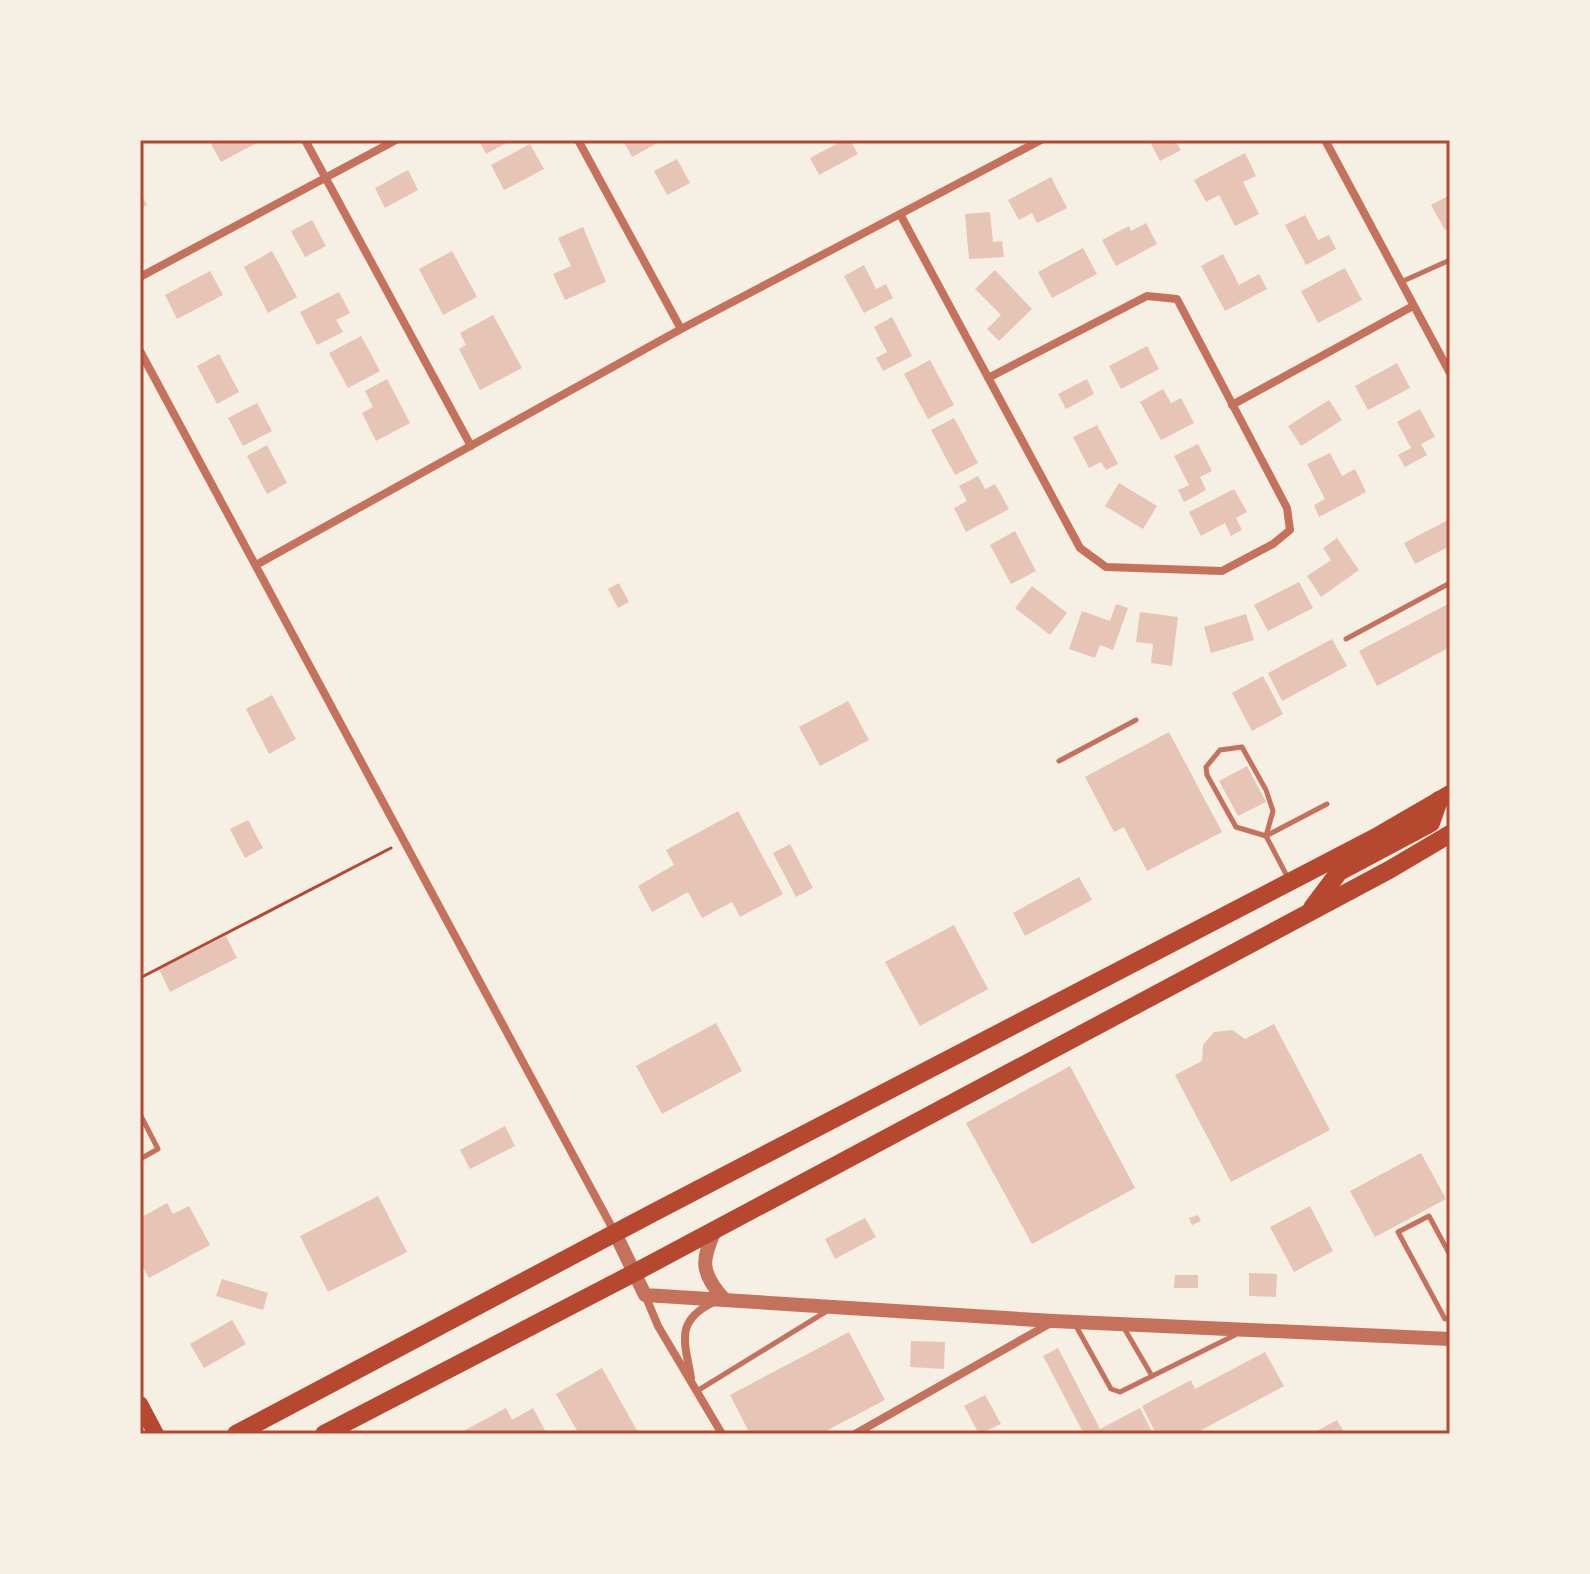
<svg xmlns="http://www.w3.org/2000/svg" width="1590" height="1574" font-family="Inter,sans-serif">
<rect width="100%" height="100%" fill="#f6efe4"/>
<!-- building -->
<g fill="#e6c5b7">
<path d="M 209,140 L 262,140 L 221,162 Z"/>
<path d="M 479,140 L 512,140 L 486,154 Z"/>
<path d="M 623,140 L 663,140 L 632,157 Z"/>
<path d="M 844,140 L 850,140 L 858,154 L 819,175 L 810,158 Z"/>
<path d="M 1149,140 L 1175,140 L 1181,150 L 1160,161 Z"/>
<path d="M 530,144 L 544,169 L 504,190 L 491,165 Z"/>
<path d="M 1245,153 L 1256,176 L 1243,182 L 1259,214 L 1235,226 L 1219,195 L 1206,202 L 1194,180 Z"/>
<path d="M 677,159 L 690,183 L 667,195 L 654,171 Z"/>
<path d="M 408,170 L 418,190 L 385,208 L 375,188 Z"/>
<path d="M 1051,177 L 1067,208 L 1037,223 L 1032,213 L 1019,220 L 1008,200 Z"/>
<path d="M 140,192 L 147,205 L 140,209 Z"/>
<path d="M 1450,195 L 1450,228 L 1445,230 L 1431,205 Z"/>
<path d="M 990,212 L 993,242 L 1002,241 L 1004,257 L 969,259 L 965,214 Z"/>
<path d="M 1305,215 L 1318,240 L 1329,235 L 1336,249 L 1306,265 L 1285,225 Z"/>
<path d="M 312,220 L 326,246 L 305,257 L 291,231 Z"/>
<path d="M 1146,223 L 1157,244 L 1116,266 L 1102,240 L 1129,226 L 1131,231 Z"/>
<path d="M 583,227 L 606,282 L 565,300 L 553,274 L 571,266 L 558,238 Z"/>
<path d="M 1083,248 L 1097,274 L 1052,298 L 1038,272 Z"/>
<path d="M 272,251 L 297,297 L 268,313 L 244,267 Z"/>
<path d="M 452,251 L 477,297 L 443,315 L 419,269 Z"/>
<path d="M 1223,254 L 1239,285 L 1259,274 L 1267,289 L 1225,311 L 1201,266 Z"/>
<path d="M 864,265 L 876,289 L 886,284 L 893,298 L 864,313 L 844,276 Z"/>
<path d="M 1345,268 L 1362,300 L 1318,323 L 1301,291 Z"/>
<path d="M 995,270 L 1032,309 L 999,341 L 987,329 L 1001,315 L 975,289 Z"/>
<path d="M 210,271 L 223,295 L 177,319 L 165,295 Z"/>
<path d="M 339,292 L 350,313 L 336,320 L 343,332 L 317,345 L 300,312 Z"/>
<path d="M 493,315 L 522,368 L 480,390 L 459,349 L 466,345 L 460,333 Z"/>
<path d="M 892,317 L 912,356 L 883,371 L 876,358 L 887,352 L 874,327 Z"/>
<path d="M 361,336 L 380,371 L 348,388 L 329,353 Z"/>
<path d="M 1147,346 L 1159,369 L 1121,389 L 1109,366 Z"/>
<path d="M 219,354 L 239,392 L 217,404 L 197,366 Z"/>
<path d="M 930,360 L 954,405 L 928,419 L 904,374 Z"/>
<path d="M 1397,363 L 1410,388 L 1368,410 L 1355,386 Z"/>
<path d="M 387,379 L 410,423 L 376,441 L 362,413 L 373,407 L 365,391 Z"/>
<path d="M 1087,379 L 1094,394 L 1066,409 L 1058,394 Z"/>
<path d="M 1163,389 L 1171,403 L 1181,398 L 1194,423 L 1161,440 L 1140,402 Z"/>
<path d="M 1329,400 L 1342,420 L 1301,446 L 1288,426 Z"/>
<path d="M 257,403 L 272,431 L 243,446 L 228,418 Z"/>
<path d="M 1420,409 L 1435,437 L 1421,444 L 1427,455 L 1405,467 L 1398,455 L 1411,448 L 1397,422 Z"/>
<path d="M 954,418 L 978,463 L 955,475 L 931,430 Z"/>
<path d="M 1097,425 L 1118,464 L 1106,470 L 1101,462 L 1089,468 L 1073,437 Z"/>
<path d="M 1198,444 L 1212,471 L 1200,477 L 1206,490 L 1184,502 L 1178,490 L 1189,485 L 1174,456 Z"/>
<path d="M 267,445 L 287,483 L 267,494 L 247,456 Z"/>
<path d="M 1330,453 L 1342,476 L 1355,469 L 1366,492 L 1319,517 L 1314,505 L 1325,499 L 1307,464 Z"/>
<path d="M 978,476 L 985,489 L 995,484 L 1009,509 L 966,532 L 954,508 L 967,501 L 959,486 Z"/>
<path d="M 1119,483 L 1157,506 L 1143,529 L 1105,506 Z"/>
<path d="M 1234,489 L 1247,512 L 1236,518 L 1242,530 L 1231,536 L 1225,523 L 1201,536 L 1189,512 Z"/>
<path d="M 1450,519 L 1450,546 L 1415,564 L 1404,543 Z"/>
<path d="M 1015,531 L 1036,571 L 1011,584 L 990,545 Z"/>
<path d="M 1337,538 L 1359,570 L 1321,597 L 1307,576 L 1331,560 L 1323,548 Z"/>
<path d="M 1299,582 L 1313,608 L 1268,631 L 1254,605 Z"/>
<path d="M 619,583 L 629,602 L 618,608 L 608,589 Z"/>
<path d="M 1032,586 L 1067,613 L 1050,635 L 1015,608 Z"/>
<path d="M 1450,603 L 1450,647 L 1377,686 L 1359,651 Z"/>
<path d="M 1116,604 L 1128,608 L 1113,650 L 1100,645 L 1095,658 L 1069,649 L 1082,611 L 1110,621 Z"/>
<path d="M 1140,612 L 1178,617 L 1172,666 L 1151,663 L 1153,644 L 1136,642 Z"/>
<path d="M 1246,614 L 1254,640 L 1211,653 L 1204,627 Z"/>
<path d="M 1332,639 L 1347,666 L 1282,701 L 1268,673 Z"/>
<path d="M 1263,676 L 1283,714 L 1252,731 L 1232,693 Z"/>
<path d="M 272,695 L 296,739 L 269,754 L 246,709 Z"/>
<path d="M 848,701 L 869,740 L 820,766 L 799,727 Z"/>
<path d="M 1169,732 L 1222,832 L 1147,871 L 1124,827 L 1114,832 L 1085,777 Z"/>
<path d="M 1247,766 L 1266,802 L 1238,816 L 1219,781 Z"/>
<path d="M 738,811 L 783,894 L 740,917 L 732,902 L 702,918 L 688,892 L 652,912 L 638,886 L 674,865 L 666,850 Z"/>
<path d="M 248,820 L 263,848 L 245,858 L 230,829 Z"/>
<path d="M 790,844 L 813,888 L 796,897 L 773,853 Z"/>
<path d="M 1079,877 L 1092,900 L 1025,936 L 1013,913 Z"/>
<path d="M 954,925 L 988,989 L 920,1026 L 885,962 Z"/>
<path d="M 226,936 L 237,958 L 170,992 L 159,969 Z"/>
<path d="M 716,1023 L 742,1071 L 662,1114 L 636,1066 Z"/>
<path d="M 1274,1024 L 1330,1130 L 1231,1182 L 1175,1075 L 1202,1061 L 1203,1045 L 1214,1032 L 1232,1030 L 1245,1039 Z"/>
<path d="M 1070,1066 L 1135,1188 L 1032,1244 L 966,1123 Z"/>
<path d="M 505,1126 L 515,1146 L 470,1169 L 460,1150 Z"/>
<path d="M 1421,1153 L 1446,1199 L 1375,1237 L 1350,1191 Z"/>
<path d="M 378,1196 L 407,1252 L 328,1292 L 300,1236 Z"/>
<path d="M 167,1203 L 173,1214 L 189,1206 L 210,1245 L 149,1278 L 140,1262 L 140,1218 Z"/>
<path d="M 1310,1206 L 1333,1251 L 1294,1272 L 1270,1227 Z"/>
<path d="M 1198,1215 L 1201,1221 L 1192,1225 L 1189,1218 Z"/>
<path d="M 865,1218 L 876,1237 L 835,1259 L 825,1239 Z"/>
<path d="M 1249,1273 L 1277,1274 L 1276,1297 L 1249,1296 Z"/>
<path d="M 1175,1275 L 1198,1275 L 1198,1288 L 1174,1288 Z"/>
<path d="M 222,1279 L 268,1293 L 263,1310 L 216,1296 Z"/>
<path d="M 232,1320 L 246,1344 L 204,1368 L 190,1344 Z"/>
<path d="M 849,1332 L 885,1400 L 820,1434 L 750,1434 L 730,1395 Z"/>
<path d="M 911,1341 L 945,1342 L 944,1369 L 910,1367 Z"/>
<path d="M 1058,1348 L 1100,1429 L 1140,1408 L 1153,1434 L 1084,1434 L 1043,1356 Z"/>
<path d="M 1265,1352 L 1284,1386 L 1194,1434 L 1156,1434 L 1142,1406 L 1191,1380 L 1195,1389 Z"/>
<path d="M 602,1368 L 639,1434 L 579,1434 L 556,1394 Z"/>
<path d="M 985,1395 L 1001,1424 L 979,1434 L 964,1406 Z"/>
<path d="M 506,1408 L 512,1420 L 533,1408 L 547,1434 L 458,1434 Z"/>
<path d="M 1337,1420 L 1345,1434 L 1316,1434 L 1315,1432 Z"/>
</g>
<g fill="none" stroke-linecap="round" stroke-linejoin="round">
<!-- path -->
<path stroke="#b5482f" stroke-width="3" d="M 140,978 L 391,848"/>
<!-- service -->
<g stroke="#c5725c" stroke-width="5">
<path d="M 1401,282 L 1450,260"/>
<path d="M 1346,639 L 1450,583"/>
<path d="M 1059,761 L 1136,720"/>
<path d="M 1288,878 L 1266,836 L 1273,811 L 1266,790 L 1242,747 L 1220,750 L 1206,767 L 1207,775 L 1236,827 L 1266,836 L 1327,804"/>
<path d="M 140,1114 L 158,1149 L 140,1159"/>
<path d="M 1450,1255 L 1429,1216 L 1398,1232 L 1445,1319 L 1450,1318"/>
<path d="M 1076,1326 L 1111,1389 L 1120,1392 L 1235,1335"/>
<path d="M 1124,1328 L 1152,1376"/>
<path d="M 697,1391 L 827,1311"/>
</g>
<!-- minor -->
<g stroke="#c5725c" stroke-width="8">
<path d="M 305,140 L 471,446"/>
<path d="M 578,140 L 681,329"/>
<path d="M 1325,140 L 1450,373"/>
<path d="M 900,214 L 1080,548 L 1106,567 L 1222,571 L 1273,544 L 1290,530 L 1287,508 L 1177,299 L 1147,296 L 988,378"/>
<path d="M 140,277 L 396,140"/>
<path d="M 140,351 L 615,1233"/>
<path d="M 1232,405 L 1413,306"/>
<path d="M 256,565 L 681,329 L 1041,140"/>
<path d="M 645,1295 L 658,1326 L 722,1434"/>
<path d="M 691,1378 C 685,1342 674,1321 714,1302"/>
<path d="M 855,1434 L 1049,1324"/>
</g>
<!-- tertiary -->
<g stroke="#c5725c" stroke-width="14">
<path d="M 716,1228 C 702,1259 699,1271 723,1298"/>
<path d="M 615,1233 L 645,1295 L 1053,1321 L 1450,1339"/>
</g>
<!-- secondary -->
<path stroke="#b5482f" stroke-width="16" d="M 140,1404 L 156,1434"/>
<!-- primary -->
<g stroke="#b5482f" stroke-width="18">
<path d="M 1312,908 L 1339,872 L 1431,823 L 1439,800"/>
<path d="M 236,1434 L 649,1215 L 1376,837 L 1450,794"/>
<path d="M 324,1434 L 634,1273 L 1389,870 L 1450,834"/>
</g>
</g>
<!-- border -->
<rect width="1590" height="1574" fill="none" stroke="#f6efe4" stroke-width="284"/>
<rect x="142" y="142" width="1306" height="1290" fill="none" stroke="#b5482f" stroke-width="3"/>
</svg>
